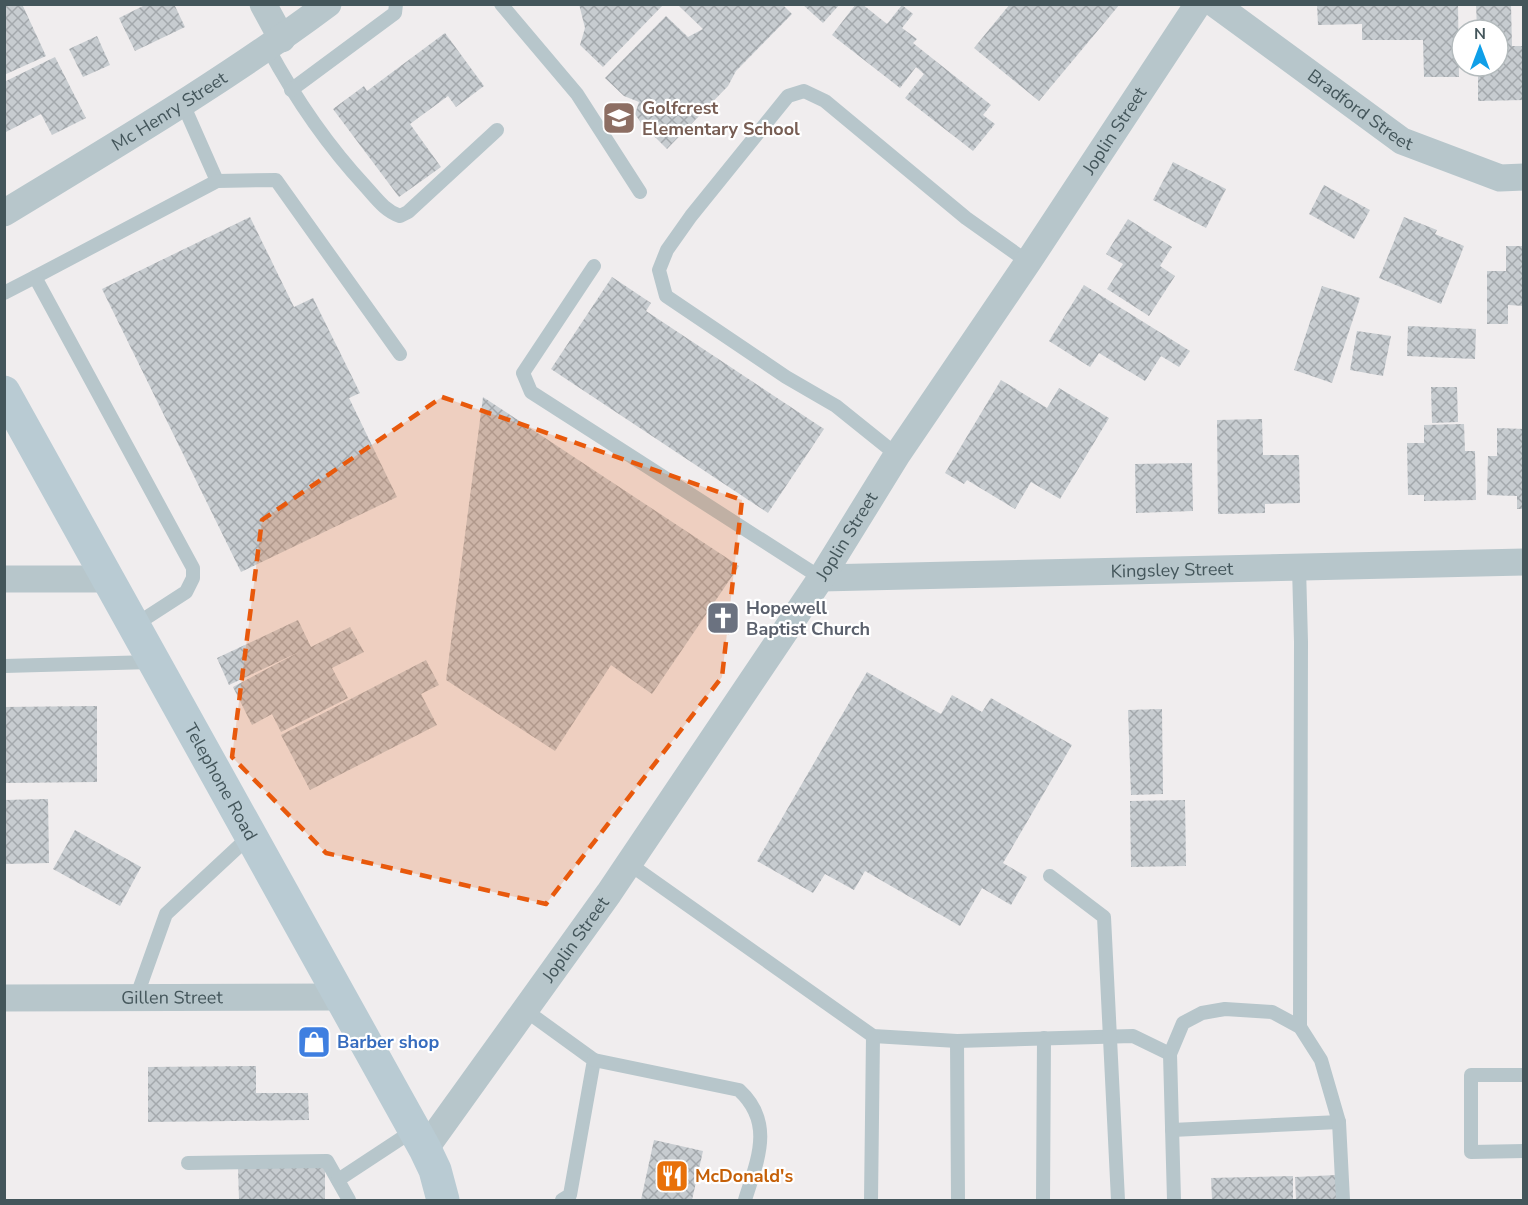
<svg xmlns="http://www.w3.org/2000/svg" width="1528" height="1205" font-family="'Nunito Sans',sans-serif">
<defs>
<pattern id="building-cross-hatch" width="8" height="8" patternUnits="userSpaceOnUse" patternTransform="scale(1.5)"><rect width="8" height="8" fill="#c7ccd0"/><path d="M0 0l8 8M0 8l8-8" fill="none" stroke="#a3a8ac"/></pattern>
</defs>
<rect width="100%" height="100%" fill="#f0edee"/>
<!-- building -->
<g fill="url(#building-cross-hatch)">
<path d="M 4,4 L 22,4 L 46,56 L 4,75 Z"/>
<path d="M 147,4 L 174,4 L 185,27 L 135,51 L 119,18 Z"/>
<path d="M 579,4 L 664,4 L 603,67 L 580,45 L 585,28 Z"/>
<path d="M 677,4 L 782,4 L 792,14 L 736,71 L 728,86 L 667,149 L 641,123 L 635,114 L 639,102 L 624,96 L 605,78 L 666,16 L 688,37 L 703,29 Z"/>
<path d="M 802,4 L 840,4 L 823,23 Z"/>
<path d="M 856,4 L 862,4 L 887,24 L 902,5 L 913,14 L 902,28 L 917,39 L 913,43 L 991,105 L 983,115 L 995,124 L 973,151 L 905,98 L 924,74 L 916,67 L 900,88 L 832,35 Z"/>
<path d="M 1010,4 L 1120,4 L 1039,101 L 974,48 Z"/>
<path d="M 1317,4 L 1458,4 L 1459,77 L 1424,77 L 1423,40 L 1362,40 L 1362,24 L 1318,25 Z"/>
<path d="M 1476,4 L 1511,4 L 1512,46 L 1524,46 L 1524,100 L 1478,101 L 1478,66 L 1498,66 L 1498,30 L 1477,30 Z"/>
<path d="M 445,33 L 484,86 L 456,107 L 448,96 L 410,124 L 441,167 L 399,197 L 333,109 L 364,86 L 367,91 Z"/>
<path d="M 97,36 L 110,65 L 83,77 L 69,49 Z"/>
<path d="M 55,57 L 86,118 L 52,135 L 41,114 L 4,133 L 4,82 Z"/>
<path d="M 1173,162 L 1226,189 L 1206,228 L 1153,200 Z"/>
<path d="M 1324,185 L 1370,210 L 1354,239 L 1309,214 Z"/>
<path d="M 250,217 L 294,307 L 313,298 L 360,393 L 349,398 L 397,497 L 241,572 L 102,289 Z"/>
<path d="M 1404,217 L 1437,230 L 1435,234 L 1464,246 L 1441,304 L 1379,278 Z"/>
<path d="M 1128,219 L 1172,247 L 1160,266 L 1175,276 L 1149,316 L 1107,289 L 1123,264 L 1106,254 Z"/>
<path d="M 1506,246 L 1524,246 L 1524,306 L 1508,305 L 1508,324 L 1487,324 L 1487,271 L 1506,271 Z"/>
<path d="M 612,277 L 651,303 L 646,311 L 824,429 L 768,513 L 551,369 Z"/>
<path d="M 1084,285 L 1190,351 L 1179,367 L 1161,356 L 1145,381 L 1099,353 L 1090,367 L 1049,341 Z"/>
<path d="M 1322,286 L 1360,298 L 1332,383 L 1294,370 Z"/>
<path d="M 1408,326 L 1476,329 L 1475,359 L 1407,356 Z"/>
<path d="M 1357,331 L 1391,336 L 1383,376 L 1350,370 Z"/>
<path d="M 1001,380 L 1047,408 L 1059,388 L 1109,418 L 1060,499 L 1031,482 L 1015,509 L 967,480 L 964,484 L 945,473 Z"/>
<path d="M 1431,387 L 1457,387 L 1458,422 L 1432,423 Z"/>
<path d="M 483,397 L 739,566 L 652,694 L 611,665 L 555,751 L 446,680 Z"/>
<path d="M 1262,419 L 1263,455 L 1299,455 L 1300,503 L 1265,504 L 1265,513 L 1218,514 L 1217,420 Z"/>
<path d="M 1464,424 L 1465,451 L 1475,451 L 1476,500 L 1424,501 L 1424,495 L 1408,495 L 1407,443 L 1424,443 L 1424,425 Z"/>
<path d="M 1497,428 L 1524,429 L 1524,509 L 1517,509 L 1517,496 L 1487,495 L 1488,456 L 1497,456 Z"/>
<path d="M 1192,463 L 1193,511 L 1136,513 L 1135,464 Z"/>
<path d="M 298,620 L 311,647 L 350,627 L 364,652 L 332,668 L 348,698 L 281,732 L 272,714 L 252,725 L 233,687 L 299,652 L 229,685 L 217,658 Z"/>
<path d="M 426,660 L 439,685 L 421,694 L 437,725 L 310,790 L 281,735 Z"/>
<path d="M 867,672 L 941,714 L 952,695 L 982,712 L 991,698 L 1072,745 L 1003,863 L 1027,877 L 1011,905 L 982,888 L 960,926 L 865,871 L 854,890 L 825,874 L 813,893 L 757,861 Z"/>
<path d="M 97,706 L 97,782 L 4,783 L 4,707 Z"/>
<path d="M 1162,709 L 1163,794 L 1131,795 L 1128,710 Z"/>
<path d="M 48,799 L 49,863 L 4,864 L 4,800 Z"/>
<path d="M 1185,800 L 1186,866 L 1131,867 L 1130,801 Z"/>
<path d="M 75,830 L 141,867 L 120,906 L 53,869 Z"/>
<path d="M 256,1066 L 256,1093 L 308,1093 L 309,1120 L 148,1122 L 148,1067 Z"/>
<path d="M 654,1140 L 703,1151 L 692,1200 L 641,1200 Z"/>
<path d="M 325,1166 L 325,1200 L 239,1200 L 238,1167 Z"/>
<path d="M 1337,1175 L 1338,1200 L 1296,1200 L 1295,1177 Z"/>
<path d="M 1293,1176 L 1293,1200 L 1212,1200 L 1211,1178 Z"/>
</g>
<g fill="none" stroke-linecap="round" stroke-linejoin="round">
<!-- lane -->
<g stroke="#b7c6cb" stroke-width="14">
<path d="M 501,4 L 577,94 L 640,192"/>
<path d="M 268,48 C 295,98 327,145 366,187 C 376,198 385,211 400,216 L 408,212 L 497,130"/>
<path d="M 291,90 L 395,13 L 396,4"/>
<path d="M 183,104 L 217,181 L 276,180 L 400,354"/>
<path d="M 594,266 L 523,373 L 531,392 L 821,578"/>
<path d="M 35,277 L 217,181"/>
<path d="M 4,293 L 35,277 L 193,568 L 193,578 L 186,592 L 135,625"/>
<path d="M 897,455 L 836,406 L 786,377 L 666,296 L 659,270 L 667,250 L 691,216 L 788,96 L 804,91 L 825,101 L 966,218 L 1028,262"/>
<path d="M 1299,567 L 1301,642 L 1300,1027"/>
<path d="M 4,666 L 152,662"/>
<path d="M 628,863 L 873,1036 L 957,1041 L 1133,1036 L 1170,1054"/>
<path d="M 1050,876 L 1104,917 L 1118,1200"/>
<path d="M 136,998 L 166,914 L 251,835"/>
<path d="M 525,1010 L 594,1060 L 570,1195 L 562,1200"/>
<path d="M 957,1041 L 958,1200"/>
<path d="M 594,1060 L 739,1090 C 775,1123 757,1161 745,1200"/>
<path d="M 1524,1075 L 1471,1075 L 1471,1152 L 1524,1151"/>
<path d="M 1172,1130 L 1339,1122"/>
<path d="M 188,1163 L 327,1161 L 349,1200"/>
<path d="M 338,1180 L 414,1130"/>
<path d="M 871,1200 L 873,1036"/>
<path d="M 1043,1200 L 1044,1038"/>
<path d="M 1174,1200 L 1170,1054 L 1183,1023 L 1202,1013 L 1225,1009 L 1272,1012 L 1300,1027 L 1321,1060 L 1339,1122 L 1343,1200"/>
</g>
<!-- street -->
<g stroke="#b7c6cb" stroke-width="27">
<path d="M 263,4 L 282,39"/>
<path id="s1" d="M 1215,4 L 1402,141 L 1500,178 L 1524,177"/>
<path id="s2" d="M 4,213 C 114,146 225,81 328,4"/>
<path id="s3" d="M 821,578 L 1524,562"/>
<path d="M 4,579 L 109,579"/>
<path id="s4" d="M 4,998 L 340,997"/>
<path id="s5" d="M 425,1149 L 609,893 L 821,578 L 897,455 L 1028,262 L 1198,4"/>
</g>
<!-- secondary -->
<path stroke="#b9cbd3" stroke-width="33" id="s6" d="M 4,392 L 425,1149 L 435,1170 L 443,1200"/>
</g>
<!-- marked area -->
<path fill="#e8590c" fill-opacity="0.2" stroke="#e8590c" stroke-width="4.5" stroke-dasharray="12 8" stroke-linejoin="round" d="M 442,397 L 742,500 L 722,677 L 546,904 L 326,853 L 232,757 L 262,520 Z"/>
<!-- icons -->
<defs>
<symbol id="school-square" viewBox="-11 -11 22 22"><rect x="-9" y="-9" width="18" height="18" rx="4" fill="#8d6e63" stroke="#fff"/><path d="M0-5L7-2L0 1L-7-2ZM-4 1L0 2.5L4 1V4Q0 6-4 4Z" fill="#fff"/></symbol>
<symbol id="church-square" viewBox="-11 -11 22 22"><rect x="-9" y="-9" width="18" height="18" rx="4" fill="#6b7280" stroke="#fff"/><path d="M-1.2-6h2.4v3.5h3.3v2.4h-3.3V6h-2.4V-.1h-3.3v-2.4h3.3Z" fill="#fff"/></symbol>
<symbol id="shop-square" viewBox="-11 -11 22 22"><rect x="-9" y="-9" width="18" height="18" rx="4" fill="#3f7fe0" stroke="#fff"/><path d="M-5-2.5h2.3a2.7 3.5 0 0 1 5.4 0H5L5.5 6h-11ZM-1.5-2.5h3a1.5 2.3 0 0 0-3 0Z" fill="#fff"/></symbol>
<symbol id="restaurant-square" viewBox="-11 -11 22 22"><rect x="-9" y="-9" width="18" height="18" rx="4" fill="#e8710a" stroke="#fff"/><path d="M-5-6h1v4h1v-4h1v4h1v-4h1v5L-1.5 .5V6h-2V.5L-5-1ZM5-6V6H3V1.5H1.5Q1.5-4 5-6Z" fill="#fff"/></symbol>
</defs>
<g fill-rule="evenodd">
<use href="#school-square" x="600" y="99" width="38" height="38"/>
<use href="#church-square" x="704" y="599" width="38" height="38"/>
<use href="#shop-square" x="295" y="1023" width="38" height="38"/>
<use href="#restaurant-square" x="653" y="1157" width="38" height="38"/>
</g>
<g text-anchor="middle" stroke-width="4.5" stroke-linejoin="round" paint-order="stroke">
<!-- education labels -->
<g font-size="18" font-weight="bold" fill="#785e54" stroke="#fff" text-anchor="start">
<text x="642" y="114">Golfcrest<tspan x="642" dy="21">Elementary School</tspan></text>
</g>
<!-- street labels -->
<g font-size="18" fill="#44565b" stroke="#fff">
<text dy="6" stroke="none"><textPath href="#s1" startOffset="180">Bradford Street</textPath></text>
<text dy="6" stroke="none"><textPath href="#s2" startOffset="194">Mc Henry Street</textPath></text>
<text dy="6" stroke="none"><textPath href="#s5" startOffset="1230">Joplin Street</textPath></text>
<text dy="6" stroke="none"><textPath href="#s5" startOffset="744">Joplin Street</textPath></text>
<text dy="6" stroke="none"><textPath href="#s3" startOffset="351">Kingsley Street</textPath></text>
<text dy="6" stroke="none"><textPath href="#s6" startOffset="446">Telephone Road</textPath></text>
<text dy="6" stroke="none"><textPath href="#s5" startOffset="258">Joplin Street</textPath></text>
<text dy="6" stroke="none"><textPath href="#s4" startOffset="168">Gillen Street</textPath></text>
</g>
<!-- worship labels -->
<g font-size="18" font-weight="bold" fill="#5b616d" stroke="#fff" text-anchor="start">
<text x="746" y="614">Hopewell<tspan x="746" dy="21">Baptist Church</tspan></text>
</g>
<!-- shop labels -->
<g font-size="18" font-weight="bold" fill="#366cbe" stroke="#fff" text-anchor="start">
<text x="337" y="1048">Barber shop</text>
</g>
<!-- food labels -->
<g font-size="18" font-weight="bold" fill="#c56008" stroke="#fff" text-anchor="start">
<text x="695" y="1182">McDonald's</text>
</g>
</g>
<!-- border -->
<rect width="1528" height="1205" fill="none" stroke="#44565b" stroke-width="12"/>
<!-- north arrow -->
<g transform="translate(1480 48)"><circle r="28" fill="#ffffff" stroke="#b4bbbd" stroke-width="1.5"/>
<path d="M0-4.5L10 22L0 15L-10 22Z" fill="#0f9fe8"/>
<text y="-9" font-size="16" font-weight="bold" text-anchor="middle" fill="#44565b">N</text>
</g>
</svg>
